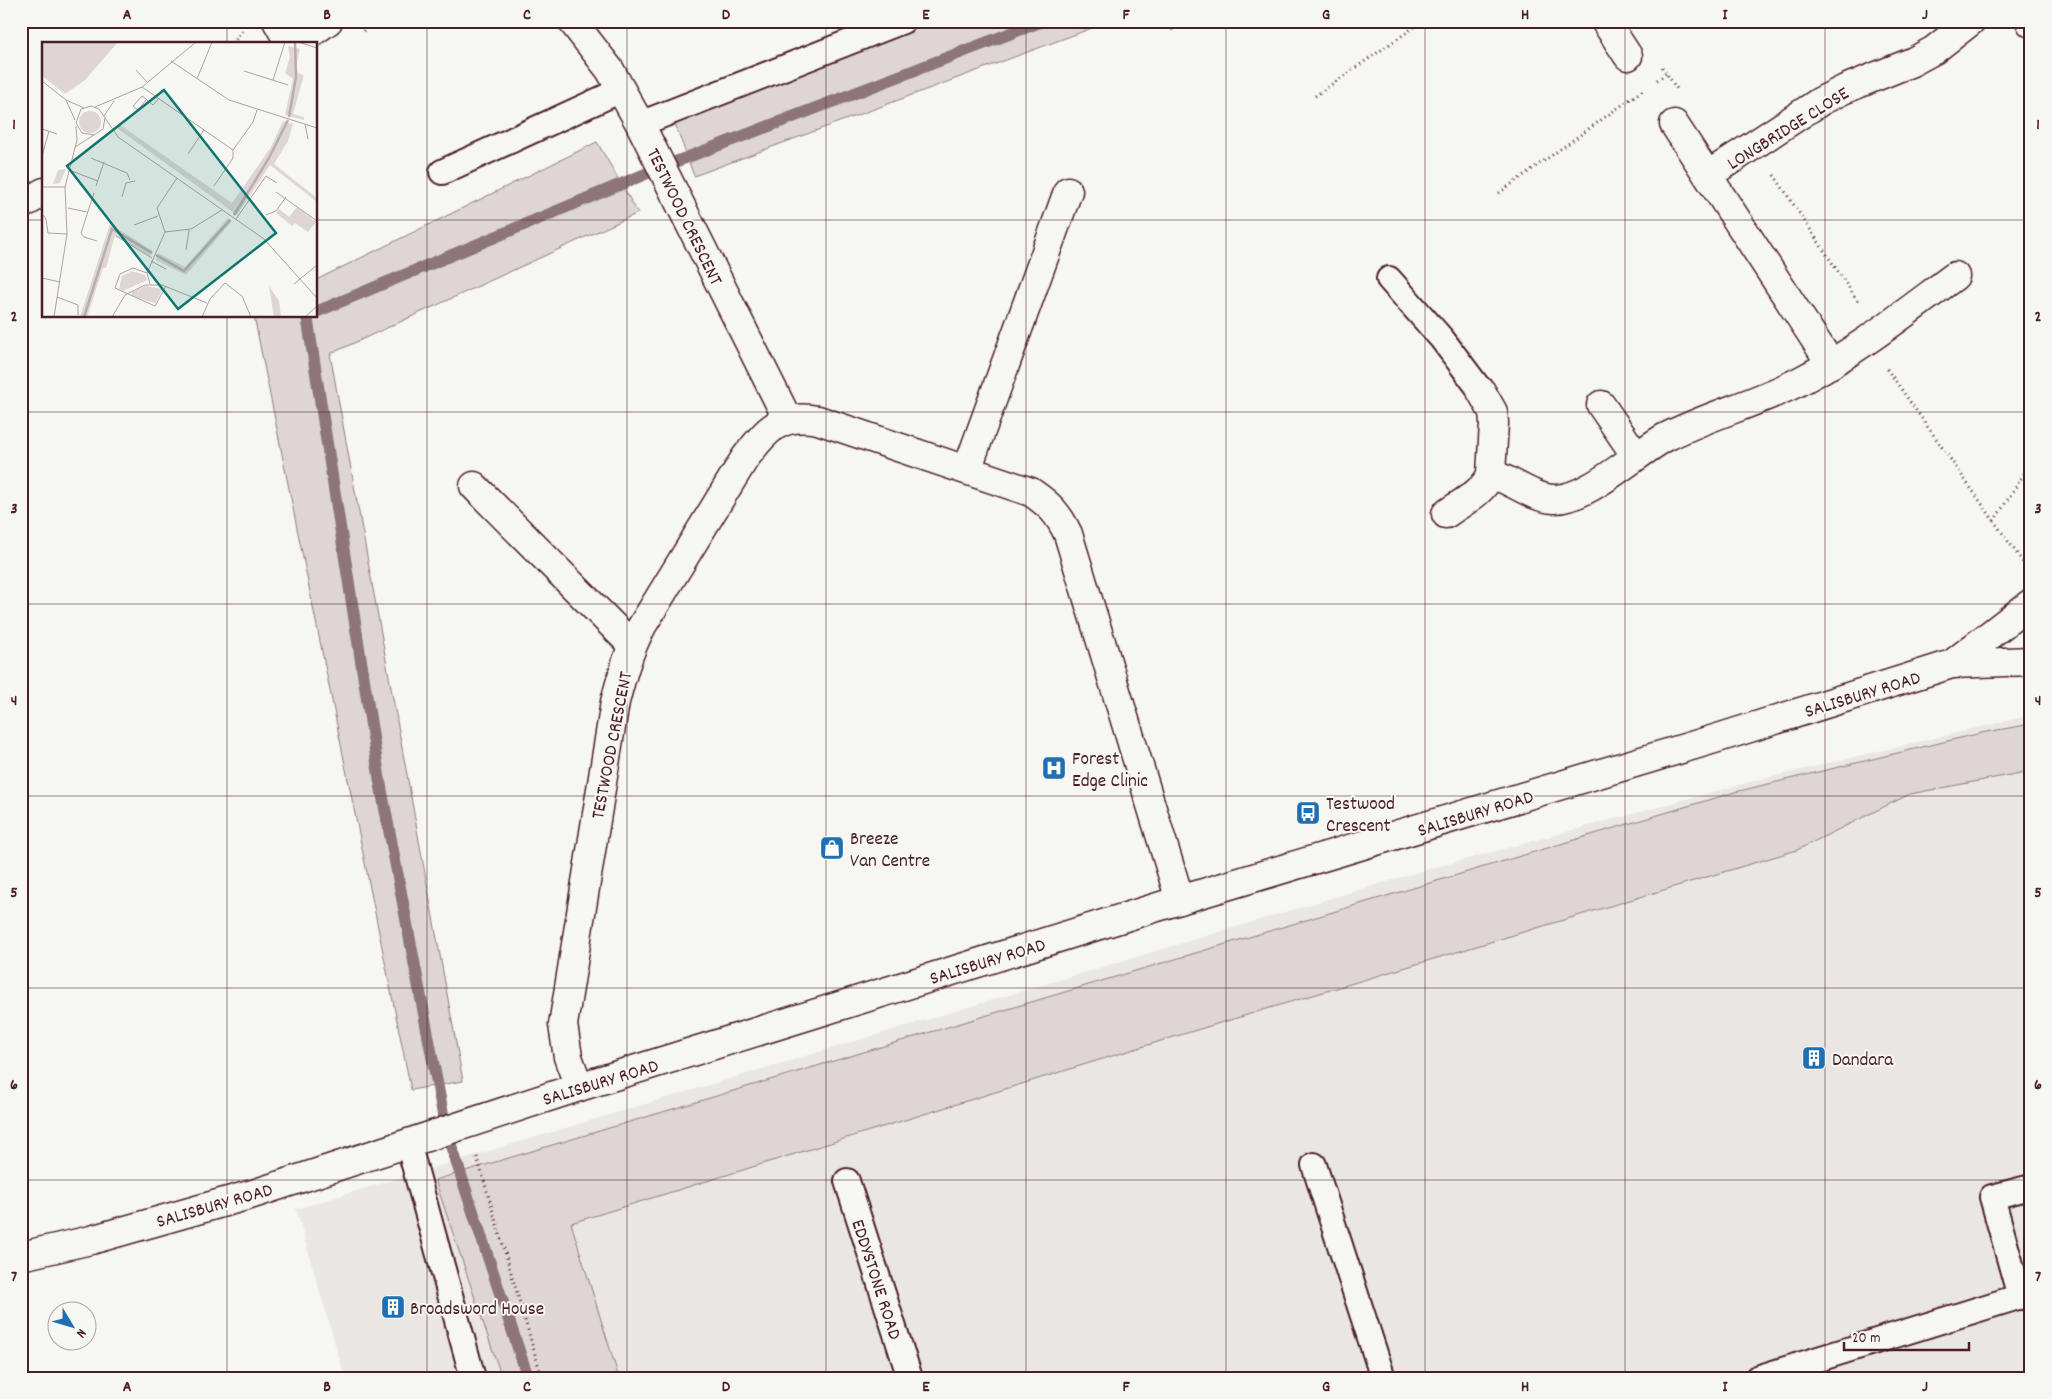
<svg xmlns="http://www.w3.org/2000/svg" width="2052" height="1399" font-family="Dekko,sans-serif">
<rect width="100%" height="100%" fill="#f6f6f2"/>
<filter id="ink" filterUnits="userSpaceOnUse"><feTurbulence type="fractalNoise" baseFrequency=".02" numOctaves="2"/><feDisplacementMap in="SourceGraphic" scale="10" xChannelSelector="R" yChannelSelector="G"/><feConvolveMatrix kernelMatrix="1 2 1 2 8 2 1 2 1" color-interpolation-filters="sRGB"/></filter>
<g filter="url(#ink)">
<!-- built -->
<path fill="#e9e6e3" d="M 2031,715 L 2031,1378 L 345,1378 L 296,1209 L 1426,870 L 1754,781 Z"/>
<!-- green -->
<g fill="#ddd6d5" stroke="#947a80">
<path d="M 933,21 L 1111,21 L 694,176 L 673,118 Z"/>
<path d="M 1164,21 L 1184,21 L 1172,31 Z"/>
<path d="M 597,142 L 638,213 L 330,354 L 463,1081 L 411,1090 L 254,316 L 316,316 L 316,280 Z"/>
<path d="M 2031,724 L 2031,771 L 1910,794 L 1797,850 L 1190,1032 L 571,1223 L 619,1378 L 502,1378 L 435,1180 L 1735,792 L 1981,733 Z"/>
</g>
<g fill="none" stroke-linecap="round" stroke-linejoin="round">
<!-- stream -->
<g stroke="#8e747a" stroke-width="12">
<path d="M 316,312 L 662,167 L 1043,21"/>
<path d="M 307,316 L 380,782 L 446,1130 L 528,1378"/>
</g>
<defs>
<g id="service">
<path d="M 640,124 L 903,21"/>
<path d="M 442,172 L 621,90"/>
<path d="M 1389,279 L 1442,339 L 1481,391"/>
<path d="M 408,1143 L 473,1378"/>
<path d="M 1314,1165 L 1383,1378"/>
<path d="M 847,1181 L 910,1378"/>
<path d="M 2020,1297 L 1992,1197 L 2031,1187"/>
<path d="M 1757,1378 L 2031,1293"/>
</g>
<g id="minor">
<path d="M 277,21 L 290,44"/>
<path d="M 572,21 L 610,70 L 640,124 L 788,420"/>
<path d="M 1605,21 L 1628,56"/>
<path d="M 295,44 L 328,21"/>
<path d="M 1674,124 L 1831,364"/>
<path d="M 1708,175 L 1821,101 L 1845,89 L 1912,62 L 1934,50 L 1971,21"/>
<path d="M 21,205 L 44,192"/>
<path d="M 1601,405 L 1636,456"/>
<path d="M 967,470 L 1068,191"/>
<path d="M 1491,474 C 1512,480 1532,498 1554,499 C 1587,500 1636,453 1666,437 C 1709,415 1758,403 1802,380 C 1856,352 1906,312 1955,276"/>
<path d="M 474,486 L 632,645"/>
<path d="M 1446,514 C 1461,503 1484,492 1491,474 L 1494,423 L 1493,412 L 1481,391"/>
<path d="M 579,1087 L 568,1057 L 563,1025 L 615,702 C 622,675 629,650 642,626 L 745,458 C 767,430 779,413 818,420 L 1031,492 C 1050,505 1058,513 1068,534 L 1180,900"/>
</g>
<path id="tertiary" d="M 2030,21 L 2031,23"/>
<g id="primary">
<path d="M 1952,664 L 2031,603"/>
<path d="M 21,1256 L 91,1240 L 253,1194 L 579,1087 L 1180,900 L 1721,737 L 1952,664 L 2031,661"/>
</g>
</defs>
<!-- service casing -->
<use href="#service" stroke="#4a1f2b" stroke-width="28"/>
<!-- minor casing -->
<use href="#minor" stroke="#4a1f2b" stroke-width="31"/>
<!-- tertiary casing -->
<use href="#tertiary" stroke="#4a1f2b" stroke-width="31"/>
<!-- primary casing -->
<use href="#primary" stroke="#4a1f2b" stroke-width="31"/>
<!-- path -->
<g stroke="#4a1f2b" stroke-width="3" stroke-dasharray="1 4" stroke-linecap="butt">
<path d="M 363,31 L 374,21"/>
<path d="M 233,44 L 242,30"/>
<path d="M 1662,67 L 1677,89"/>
<path d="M 1657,80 L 1666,74"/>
<path d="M 1315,96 L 1423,21"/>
<path d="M 1774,175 L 1859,303"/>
<path d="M 1499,193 L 1643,90"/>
<path d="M 1887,369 L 2027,568"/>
<path d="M 1994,521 L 2031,463"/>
<path d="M 477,1157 L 542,1378"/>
</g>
<!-- service -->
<use href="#service" stroke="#f6f6f2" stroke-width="24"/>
<!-- minor -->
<use href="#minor" stroke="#f6f6f2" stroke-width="28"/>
<!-- tertiary -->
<use href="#tertiary" stroke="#f6f6f2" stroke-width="28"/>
<!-- primary -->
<use href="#primary" stroke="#f6f6f2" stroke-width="28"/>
</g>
</g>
<!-- grid -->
<path fill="none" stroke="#4a1f2b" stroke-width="1" stroke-opacity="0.55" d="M 227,21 L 227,44M 427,21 L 427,1378M 627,21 L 627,1378M 826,21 L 826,1378M 1026,21 L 1026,1378M 1226,21 L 1226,1378M 1425,21 L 1425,1378M 1625,21 L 1625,1378M 1825,21 L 1825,1378M 21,220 L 44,220M 316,220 L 2031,220M 227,316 L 227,1378M 21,412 L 2031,412M 21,604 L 2031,604M 21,796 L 2031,796M 21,988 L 2031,988M 21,1180 L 2031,1180"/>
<!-- icons -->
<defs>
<symbol id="hospital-square" viewBox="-11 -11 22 22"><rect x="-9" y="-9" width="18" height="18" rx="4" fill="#1f6fb2" stroke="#f6f6f2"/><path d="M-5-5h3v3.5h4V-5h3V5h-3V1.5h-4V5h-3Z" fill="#fff"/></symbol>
<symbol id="bus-square" viewBox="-11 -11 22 22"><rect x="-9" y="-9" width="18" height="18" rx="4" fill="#1f6fb2" stroke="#f6f6f2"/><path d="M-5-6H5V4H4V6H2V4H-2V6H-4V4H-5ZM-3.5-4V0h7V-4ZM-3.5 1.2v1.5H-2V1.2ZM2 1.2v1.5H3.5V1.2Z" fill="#fff"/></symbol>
<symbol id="shop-square" viewBox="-11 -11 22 22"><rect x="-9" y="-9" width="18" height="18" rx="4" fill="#1f6fb2" stroke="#f6f6f2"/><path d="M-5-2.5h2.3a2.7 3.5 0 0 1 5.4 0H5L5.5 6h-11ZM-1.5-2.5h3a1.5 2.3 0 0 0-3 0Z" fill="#fff"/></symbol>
<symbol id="building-square" viewBox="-11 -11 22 22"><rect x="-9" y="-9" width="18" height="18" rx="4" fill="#1f6fb2" stroke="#f6f6f2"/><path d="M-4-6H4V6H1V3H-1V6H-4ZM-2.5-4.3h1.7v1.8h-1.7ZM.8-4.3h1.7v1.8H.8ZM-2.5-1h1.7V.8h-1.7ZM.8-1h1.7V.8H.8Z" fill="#fff"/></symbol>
</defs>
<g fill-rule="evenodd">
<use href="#hospital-square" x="1040" y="754" width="28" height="28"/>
<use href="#bus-square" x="1294" y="799" width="28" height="28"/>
<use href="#shop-square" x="818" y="834" width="28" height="28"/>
<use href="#building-square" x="1800" y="1044" width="28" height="28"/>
<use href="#building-square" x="379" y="1293" width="28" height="28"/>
</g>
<g text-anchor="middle" stroke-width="4" stroke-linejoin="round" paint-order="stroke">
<!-- street labels -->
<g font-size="19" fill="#4a1f2b" stroke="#f6f6f2">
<text transform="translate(1787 127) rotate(-32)" y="7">LONGBRIDGE CLOSE</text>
<text transform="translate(686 216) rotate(64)" y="7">TESTWOOD CRESCENT</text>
<text transform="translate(1862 693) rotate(-17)" y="7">SALISBURY ROAD</text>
<text transform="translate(610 745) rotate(-79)" y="7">TESTWOOD CRESCENT</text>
<text transform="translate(1475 812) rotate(-17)" y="7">SALISBURY ROAD</text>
<text transform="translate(987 960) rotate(-17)" y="7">SALISBURY ROAD</text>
<text transform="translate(600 1081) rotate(-17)" y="7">SALISBURY ROAD</text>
<text transform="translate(214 1204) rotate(-16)" y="7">SALISBURY ROAD</text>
<text transform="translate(878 1279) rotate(72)" y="7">EDDYSTONE ROAD</text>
</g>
<!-- poi labels -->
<g font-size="19" fill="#4a1f2b" stroke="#f6f6f2" text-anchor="start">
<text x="1072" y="764">Forest<tspan x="1072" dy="22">Edge Clinic</tspan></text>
<text x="1326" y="809">Testwood<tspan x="1326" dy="22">Crescent</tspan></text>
<text x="850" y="844">Breeze<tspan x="850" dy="22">Van Centre</tspan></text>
<text x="1832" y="1065">Dandara</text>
<text x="410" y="1314">Broadsword House</text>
</g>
</g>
<!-- overview -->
<g transform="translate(42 42)">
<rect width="275" height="275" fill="#f6f6f2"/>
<path d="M 0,0 L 76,0 L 43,38 L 23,52 L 0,34 ZM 246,4 L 258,7 L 254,23 L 256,31 L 262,33 L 251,72 L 262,75 L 262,78 L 243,73 L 251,37 L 243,31 L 248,15 ZM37 80a11 11 0 1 1 22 0a11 11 0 1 1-22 0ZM 241,79 L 251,82 L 246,99 L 232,122 L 275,156 L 275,160 L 228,123 L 195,173 L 75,86 L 78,83 L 190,161 L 229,105 ZM 24,127 L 18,141 L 11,142 L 16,128 ZM 255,165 L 274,180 L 266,190 L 253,181 L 250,184 L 234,171 L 237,167 L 247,175 ZM 186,176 L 190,179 L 144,233 L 114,218 L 116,211 L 143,225 ZM 68,182 L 111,209 L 108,214 L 73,193 L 64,226 L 61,226 L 45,275 L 38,275 ZM 90,229 L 103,233 L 105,238 L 81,249 L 77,247 L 80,234 ZM 103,244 L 121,247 L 113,261 L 90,254 L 90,250 ZM 227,244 L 237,259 L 239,275 L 232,275 Z" fill="#ddd6d5"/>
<path fill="none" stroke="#bbadae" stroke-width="2.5" d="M 247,75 L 254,35 L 253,0M 192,173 L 227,116 L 246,78M 114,213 L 142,229 L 188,178M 42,275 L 70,187 L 110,211"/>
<path fill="none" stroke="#b1a0a2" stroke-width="1" d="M 256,0 L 275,6M 129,19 L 187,58 L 275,86M 94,28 L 105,40M 202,29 L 246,43M 155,37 L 170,0M 231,38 L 243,0M 0,39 L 24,58 L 42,66M 100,45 L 191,108 L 191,116 L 172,144M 24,58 L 33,78M 104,58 L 96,68 L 91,64 L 100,54 L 111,63 L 117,56M 53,65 L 100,45 L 154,0M 62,74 L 72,59M 63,76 L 61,87 L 52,93 L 40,91 L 34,81 L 39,67 L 49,64 L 57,67 L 76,95 L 222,197 L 275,256M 263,82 L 266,97M 0,87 L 15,92M 33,105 L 52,93M 191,108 L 211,80 L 215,68M 146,112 L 162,88M 0,114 L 7,89M 49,116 L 85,131 L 88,138M 27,128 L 56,139M 135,136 L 115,166 L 123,190 L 149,187 L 180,168M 54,144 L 62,120M 0,145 L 23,145M 234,150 L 275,179M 52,151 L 39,191 L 42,195 L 55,199M 80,155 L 84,141 L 93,139M 26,166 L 45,170M 0,172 L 4,177 L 6,191 L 25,192M 224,173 L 234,169 L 244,155M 194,177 L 224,134 L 235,141M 92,183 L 116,174M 74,194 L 110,216M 144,208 L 147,188M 109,219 L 124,227M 105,231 L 123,190M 0,236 L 18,240M 108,242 L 105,231 L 91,226 L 78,232 L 73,246 L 113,264 L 124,244M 252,242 L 275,223M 15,255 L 36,263 L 36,273M 12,275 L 25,192 L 23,145 L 35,98 L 34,84M 70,275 L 83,253 L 103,243 L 120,243 L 165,261M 160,275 L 168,257 L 183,241 L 200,254 L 209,275M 263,275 L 275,264"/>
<path fill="#0f766e" fill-opacity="0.15" stroke="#0f766e" stroke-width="2.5" d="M 122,48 L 234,191 L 136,267 L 25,124 Z"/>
<rect width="275" height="275" fill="none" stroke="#4a1f2b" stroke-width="2.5"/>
</g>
<!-- margin -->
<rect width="2052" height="1399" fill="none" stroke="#f6f6f2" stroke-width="55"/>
<!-- north arrow -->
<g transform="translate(72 1326) rotate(128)"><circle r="24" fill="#f6f6f2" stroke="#b1a0a2"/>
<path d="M0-4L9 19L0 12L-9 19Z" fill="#1f6fb2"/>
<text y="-8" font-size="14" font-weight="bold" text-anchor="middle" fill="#4a1f2b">N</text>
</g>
<!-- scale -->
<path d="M1844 1342v8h125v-8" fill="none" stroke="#4a1f2b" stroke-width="2.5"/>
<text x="1852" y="1342" font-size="15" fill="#4a1f2b" stroke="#f6f6f2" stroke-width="4" paint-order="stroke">20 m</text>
<rect x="28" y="28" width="1996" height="1344" fill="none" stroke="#4a1f2b" stroke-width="2"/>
<g font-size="16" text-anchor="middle" font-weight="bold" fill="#4a1f2b">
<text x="127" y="19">A</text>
<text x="327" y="19">B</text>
<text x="527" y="19">C</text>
<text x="726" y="19">D</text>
<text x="926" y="19">E</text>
<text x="1126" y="19">F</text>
<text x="1326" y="19">G</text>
<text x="1525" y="19">H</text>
<text x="1725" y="19">I</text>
<text x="1925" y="19">J</text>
<text x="14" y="129">1</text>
<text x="2038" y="129">1</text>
<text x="14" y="321">2</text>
<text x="2038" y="321">2</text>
<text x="14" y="513">3</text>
<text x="2038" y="513">3</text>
<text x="14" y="705">4</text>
<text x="2038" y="705">4</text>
<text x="14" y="897">5</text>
<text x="2038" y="897">5</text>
<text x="14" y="1089">6</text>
<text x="2038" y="1089">6</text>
<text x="14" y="1281">7</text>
<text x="2038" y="1281">7</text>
<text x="127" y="1391">A</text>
<text x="327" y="1391">B</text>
<text x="527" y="1391">C</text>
<text x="726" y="1391">D</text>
<text x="926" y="1391">E</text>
<text x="1126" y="1391">F</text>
<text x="1326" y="1391">G</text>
<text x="1525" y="1391">H</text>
<text x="1725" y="1391">I</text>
<text x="1925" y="1391">J</text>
</g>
</svg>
